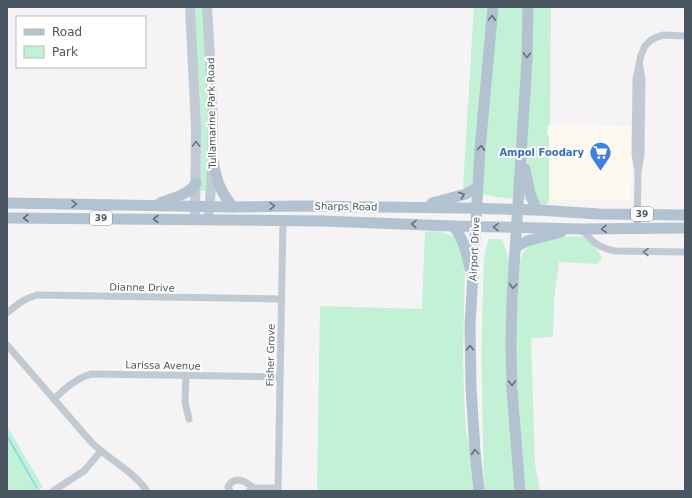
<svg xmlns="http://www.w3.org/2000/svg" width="692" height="498" font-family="'DejaVu Sans',sans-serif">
<rect width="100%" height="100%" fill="#f5f3f3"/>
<!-- commercial -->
<path fill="#fdf9ef" d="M 547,125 L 632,126 L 631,199 L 553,199 L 549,200 L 549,136 L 547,134 Z"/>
<!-- green -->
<g fill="#c3f1d5">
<path d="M 194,7 L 203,7 L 209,131 L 209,191 L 199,191 Z"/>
<path d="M 474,7 L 551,7 L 550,125 L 548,126 L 547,134 L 549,136 L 549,200 L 548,203 L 546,205 L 542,205 L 539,202 L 491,196 L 465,190 L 463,186 Z"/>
<path d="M 436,231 L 441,232 L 455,237 L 462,247 L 465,268 L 463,352 L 464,396 L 466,430 L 471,456 L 475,491 L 317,491 L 320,306 L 422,309 L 425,232 Z"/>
<path d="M 575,236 L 583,237 L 595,247 L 602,258 L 598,264 L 559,262 L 554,300 L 553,337 L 531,338 L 535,464 L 540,491 L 525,491 L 518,417 L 516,335 L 519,263 L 522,255 L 528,246 L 548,238 Z"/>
<path d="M 489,239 L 502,239 L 508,255 L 510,268 L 517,491 L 484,491 C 483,425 480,359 483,293 C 484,276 482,254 489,239 Z"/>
<path d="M 7,426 L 43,487 L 38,491 L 7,491 Z"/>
</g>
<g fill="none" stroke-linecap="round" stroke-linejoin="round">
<!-- stream -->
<path stroke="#90daee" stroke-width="2" d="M 7,436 L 37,488"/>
<!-- street -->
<g stroke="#c1cad2" stroke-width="7">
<path d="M 638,171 L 635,154 L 636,79 L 641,55 L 645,46 L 651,40 L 655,38 L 663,35 L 685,36"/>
<path d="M 637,228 L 638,171 L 641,155 L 642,79 L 640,67"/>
<path d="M 581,229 C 592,241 598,248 615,251 L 685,252"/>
<path d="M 7,313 C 18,304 23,299 37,295 L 281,299"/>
<path d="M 7,345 L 92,443 C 110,460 133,471 147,491"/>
<path d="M 186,376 L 185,402 L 189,419"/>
<path d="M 54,399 C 66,388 75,379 91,374 L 280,377"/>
<path d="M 53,491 L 84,471 L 101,451"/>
<path d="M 230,491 L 228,487 C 234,475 246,481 253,488"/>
<path d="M 249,491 L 253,488 L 278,488"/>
<path d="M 278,491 L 283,220"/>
</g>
<!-- secondary -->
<g stroke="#c1cbd6" stroke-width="10">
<path d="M 190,7 L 196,127 L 195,219"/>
<path d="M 207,7 C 211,78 217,149 208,219"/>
</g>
<!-- primary -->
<g stroke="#b3c2d1" stroke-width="11">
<path d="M 213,161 C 217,181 219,190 233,207"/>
<path d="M 525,169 L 530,194 L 537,210"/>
<path d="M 7,203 L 233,207 L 299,206 L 463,208 L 537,210 L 599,214 L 685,215"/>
<path d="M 160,203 C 172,198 189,195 196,183"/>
<path d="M 432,203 L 466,194 L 478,187"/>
<path d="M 7,218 L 323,221 L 453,226 L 581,229 L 685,228"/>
<path d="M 453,226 C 464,238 466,253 470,268"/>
<path d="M 516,247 L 527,241 L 561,232"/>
<path d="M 479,491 L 475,451 L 471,387 L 470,326 L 480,149 L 493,7"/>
<path d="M 520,491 L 512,390 L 511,344 L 512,299 L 527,60 L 528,7"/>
</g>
</g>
<!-- one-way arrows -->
<defs><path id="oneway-chevron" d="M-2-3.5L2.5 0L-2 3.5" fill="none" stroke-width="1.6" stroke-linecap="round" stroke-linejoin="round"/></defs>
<g stroke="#64717d">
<use href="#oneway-chevron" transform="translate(492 18) rotate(-87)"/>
<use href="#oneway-chevron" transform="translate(527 55) rotate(91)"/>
<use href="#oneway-chevron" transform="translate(481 148) rotate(-85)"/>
<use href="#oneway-chevron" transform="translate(462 195) rotate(-20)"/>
<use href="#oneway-chevron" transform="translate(74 204) rotate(1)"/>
<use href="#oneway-chevron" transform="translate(272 206) rotate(-1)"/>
<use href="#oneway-chevron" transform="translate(26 218) rotate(-180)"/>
<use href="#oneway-chevron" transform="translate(156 219) rotate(-180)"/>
<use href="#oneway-chevron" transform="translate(414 224) rotate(-178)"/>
<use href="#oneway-chevron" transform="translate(496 227) rotate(-179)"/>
<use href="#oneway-chevron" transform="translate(604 229) rotate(179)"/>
<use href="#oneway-chevron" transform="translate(513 286) rotate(94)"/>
<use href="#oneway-chevron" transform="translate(470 348) rotate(-90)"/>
<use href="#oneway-chevron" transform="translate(512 383) rotate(88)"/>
<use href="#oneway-chevron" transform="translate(475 452) rotate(-95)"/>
</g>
<use stroke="#6e7984" href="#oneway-chevron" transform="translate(196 144) rotate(-91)"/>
<use stroke="#6e7983" href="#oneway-chevron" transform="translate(646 252) rotate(-179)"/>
<!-- icons -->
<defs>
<symbol id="supermarket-pin" viewBox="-11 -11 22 30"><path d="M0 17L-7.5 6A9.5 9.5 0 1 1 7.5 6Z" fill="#3f7fe0" stroke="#fff"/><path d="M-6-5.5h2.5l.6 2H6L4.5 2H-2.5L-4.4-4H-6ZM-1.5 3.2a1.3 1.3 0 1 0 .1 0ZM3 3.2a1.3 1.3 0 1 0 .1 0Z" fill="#fff"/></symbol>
</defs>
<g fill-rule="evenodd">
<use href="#supermarket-pin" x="588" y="140" width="25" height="34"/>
</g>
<g text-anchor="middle" stroke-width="4" stroke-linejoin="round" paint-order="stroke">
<!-- shield labels -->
<g fill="#fff" stroke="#808990" stroke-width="1">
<rect x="631" y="207" width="22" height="14" rx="3"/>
<rect x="90" y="211" width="22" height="14" rx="3"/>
</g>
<g font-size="9" font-weight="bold" fill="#4a5661">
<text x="642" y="217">39</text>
<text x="101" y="221">39</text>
</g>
<!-- street labels -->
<g font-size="10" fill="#4a5661" stroke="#fff">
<text transform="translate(211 113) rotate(-91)" y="4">Tullamarine Park Road</text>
<text transform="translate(346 206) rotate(1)" y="4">Sharps Road</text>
<text transform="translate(474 249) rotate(-87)" y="4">Airport Drive</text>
<text transform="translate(142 287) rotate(1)" y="4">Dianne Drive</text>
<text transform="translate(270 355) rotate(-89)" y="4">Fisher Grove</text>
<text transform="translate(163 365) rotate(1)" y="4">Larissa Avenue</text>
</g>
<!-- shop labels -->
<g font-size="10" font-weight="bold" fill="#366cbe" stroke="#fff" text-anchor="end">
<text x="584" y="156">Ampol Foodary</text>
</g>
</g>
<!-- border -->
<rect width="692" height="498" fill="none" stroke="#4a5661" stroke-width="16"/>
<!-- legend -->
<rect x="16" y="16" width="130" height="52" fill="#ffffff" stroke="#b7bbc0"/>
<rect x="24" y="29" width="20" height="6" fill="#b3c2d1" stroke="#b7bbc0"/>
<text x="52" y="36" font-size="12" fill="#4a5661">Road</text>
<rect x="24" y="46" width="20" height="12" fill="#c3f1d5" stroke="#b7bbc0"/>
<text x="52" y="56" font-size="12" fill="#4a5661">Park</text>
</svg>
